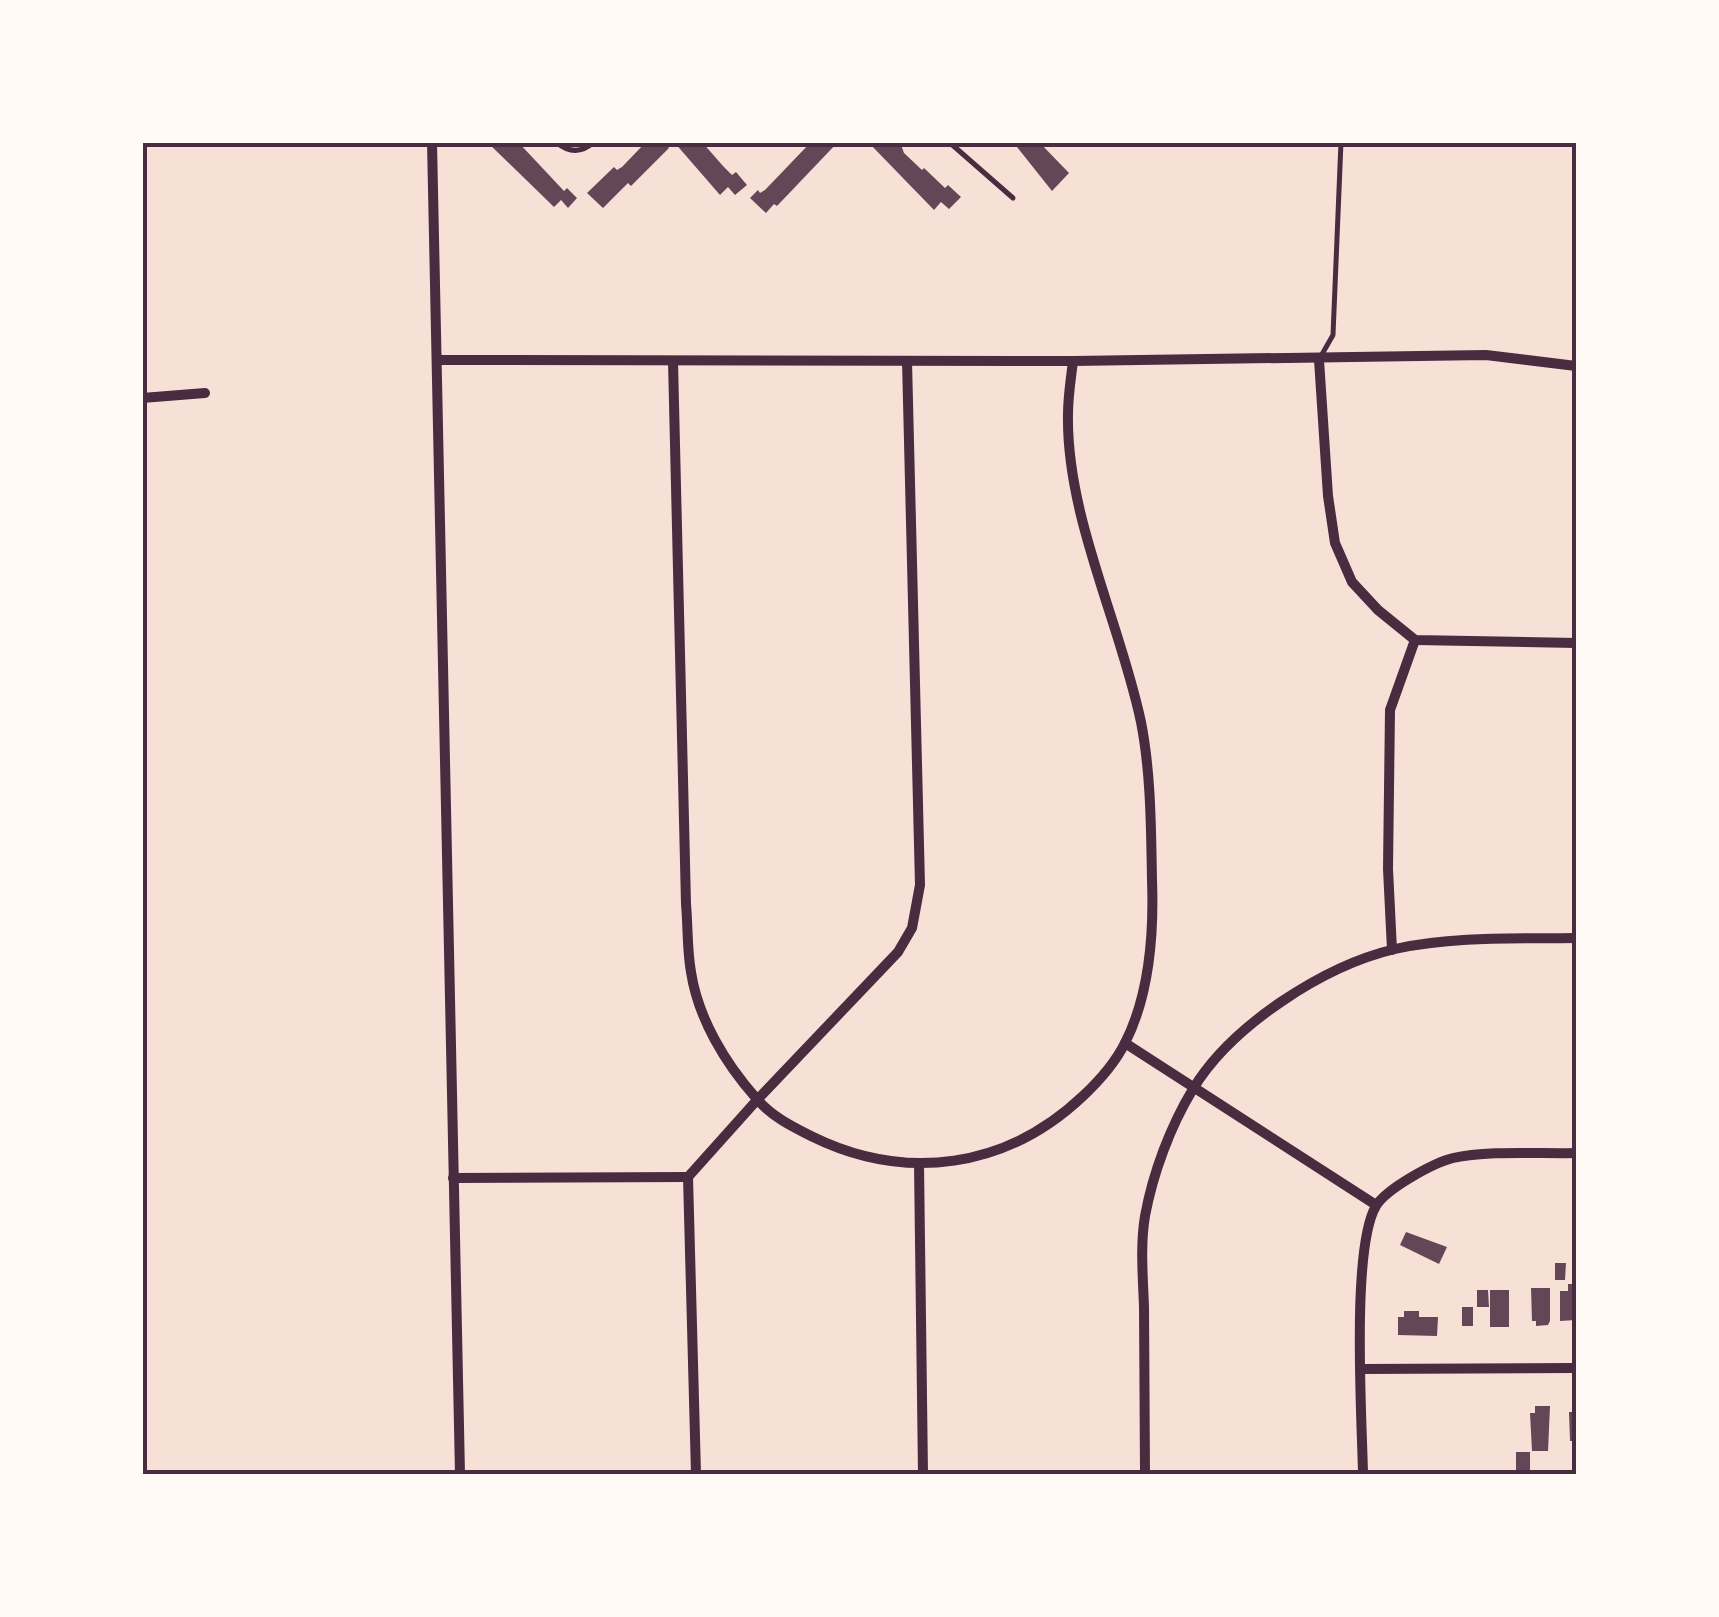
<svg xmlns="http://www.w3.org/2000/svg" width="1719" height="1617" font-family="'Playfair Display',serif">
<rect width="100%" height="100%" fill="#f7e1d7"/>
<!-- building -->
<g fill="#644757">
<path d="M 487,142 L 518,142 L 564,191 L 567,188 L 577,198 L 568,208 L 561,200 L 554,207 Z"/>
<path d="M 646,142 L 664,142 L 669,148 L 631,186 L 628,183 L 603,208 L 587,193 L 614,167 L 617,170 L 622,167 Z"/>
<path d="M 674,142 L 702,142 L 723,166 L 732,175 L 736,172 L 747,185 L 735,195 L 728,187 L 720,195 Z"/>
<path d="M 811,142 L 838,142 L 777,206 L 774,204 L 766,213 L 750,198 L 758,190 L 760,193 L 765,190 Z"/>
<path d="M 868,142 L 900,142 L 904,153 L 922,170 L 924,168 L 945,188 L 948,185 L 961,197 L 949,209 L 941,202 L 934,210 Z"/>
<path d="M 1013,142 L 1039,142 L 1069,173 L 1052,191 Z"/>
<path d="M 1406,1232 L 1447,1247 L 1439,1264 L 1400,1245 Z"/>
<path d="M 1555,1263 L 1566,1263 L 1565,1280 L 1555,1280 Z"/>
<path d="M 1568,1284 L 1576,1284 L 1576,1320 L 1560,1321 L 1560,1291 L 1568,1291 Z"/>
<path d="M 1531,1288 L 1550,1288 L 1550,1321 L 1548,1325 L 1536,1326 L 1536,1321 L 1532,1321 Z"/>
<path d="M 1477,1290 L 1488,1290 L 1489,1307 L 1477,1307 Z"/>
<rect x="1490" y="1290" width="19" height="37"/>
<rect x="1462" y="1307" width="11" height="19"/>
<path d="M 1404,1311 L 1419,1311 L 1419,1317 L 1438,1317 L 1437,1336 L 1398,1335 L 1398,1317 L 1404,1317 Z"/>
<path d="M 1535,1406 L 1550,1406 L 1548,1451 L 1532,1451 L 1530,1413 L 1535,1413 Z"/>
<path d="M 1573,1406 L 1576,1406 L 1576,1441 L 1570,1441 L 1569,1412 L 1573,1412 Z"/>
<rect x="1516" y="1452" width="14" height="19"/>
</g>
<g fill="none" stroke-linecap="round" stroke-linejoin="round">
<!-- service -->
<g stroke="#4a2c40" stroke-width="5">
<path d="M 556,142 C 569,153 582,153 594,142"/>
<path d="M 949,142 L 1013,198"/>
<path d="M 1321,356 L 1333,335 L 1341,142"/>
</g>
<!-- minor -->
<g stroke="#4a2c40" stroke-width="10">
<path d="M 432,142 L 460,1474"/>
<path d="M 437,360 L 1073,361 L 1486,355 L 1576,366"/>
<path d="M 1319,360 L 1328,496 L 1335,543 L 1352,582 L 1378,610 L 1415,640 L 1576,643"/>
<path d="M 673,361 L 686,904 C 688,926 687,950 691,972 C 698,1018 725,1063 756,1098 C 771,1116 791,1126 811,1136 C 906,1183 1007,1168 1083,1096 C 1099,1081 1115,1063 1125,1043 C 1150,994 1154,934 1152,880 C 1151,828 1151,773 1141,722 C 1120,622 1066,516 1068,414 C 1068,396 1071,378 1073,361"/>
<path d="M 142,398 L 205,393"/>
<path d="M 1392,950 L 1388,869 L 1390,710 L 1415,640"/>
<path d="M 1125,1043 L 1376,1205"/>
<path d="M 919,1164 L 923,1474"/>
<path d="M 453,1178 L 688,1177"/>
<path d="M 1361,1369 L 1576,1368"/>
<path d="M 696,1474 L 688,1177 L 757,1100 L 898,952 L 912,928 L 920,885 L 907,361"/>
<path d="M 1145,1474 C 1145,1419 1144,1363 1144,1307 C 1143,1278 1140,1246 1145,1216 C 1153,1173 1170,1127 1193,1089 C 1231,1026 1323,966 1395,949 C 1454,936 1516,939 1576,938"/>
<path d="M 1363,1474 C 1362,1420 1351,1248 1376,1206 C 1386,1189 1433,1163 1453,1158 C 1487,1150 1541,1154 1576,1153"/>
</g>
</g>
<!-- border -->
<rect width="1719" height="1617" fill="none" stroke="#fffaf5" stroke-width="290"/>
<rect x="145" y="145" width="1429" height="1327" fill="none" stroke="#4a2c40" stroke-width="4"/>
</svg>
